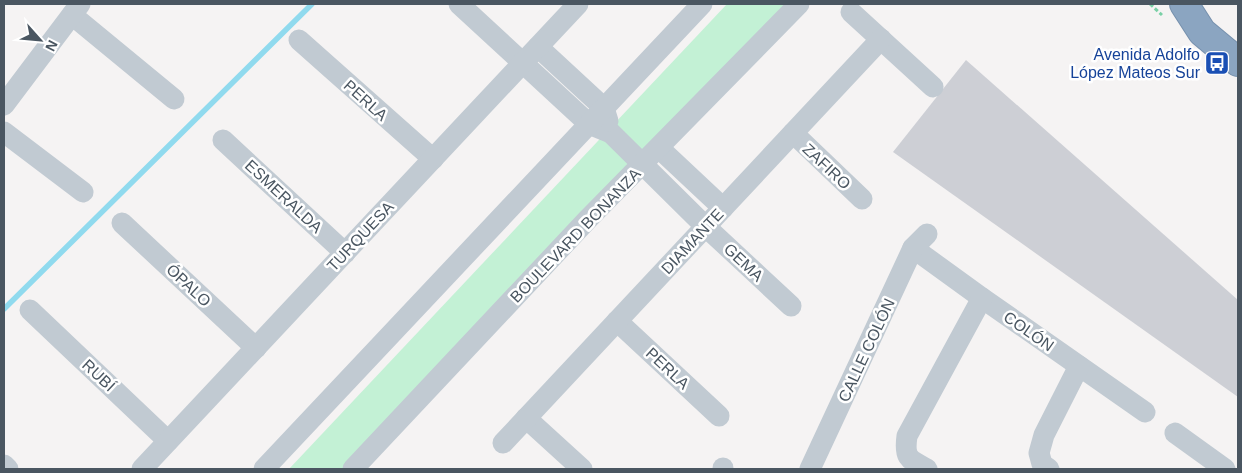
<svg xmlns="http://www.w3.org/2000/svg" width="1242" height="473" font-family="Arial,sans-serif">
<rect width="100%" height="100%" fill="#f5f3f3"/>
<!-- green -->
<path fill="#c3f1d5" d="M 727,4 L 785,4 L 346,469 L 289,469 Z"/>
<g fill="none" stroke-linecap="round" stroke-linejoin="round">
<!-- stream -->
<path stroke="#90daee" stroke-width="5.5" d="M 4,309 L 312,4"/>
</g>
<!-- building -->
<path fill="#cdcfd5" d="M 966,60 L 1238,300 L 1238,397 L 893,152 Z"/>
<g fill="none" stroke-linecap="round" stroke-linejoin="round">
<defs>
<path id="highway" d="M 1184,4 L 1202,32 L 1238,62"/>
</defs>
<!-- highway casing -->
<use href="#highway" stroke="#7690ad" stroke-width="30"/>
<!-- path -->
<path stroke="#7ad0a6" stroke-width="3" stroke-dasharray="4 2.5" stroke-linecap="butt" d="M 1150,4 L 1162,15"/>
<!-- minor -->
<g stroke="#c1cad2" stroke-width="21">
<path d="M 459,4 L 589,124 L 611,133 L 706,227 L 791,306"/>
<path d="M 851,12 L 933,87"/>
<path d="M 72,15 L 174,99"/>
<path d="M 299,40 L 433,159"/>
<path d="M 538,47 L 604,108 L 608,121"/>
<path d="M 4,105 L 80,4"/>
<path d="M 4,132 L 83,192"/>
<path d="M 793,133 L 862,199"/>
<path d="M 223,140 L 345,253"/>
<path d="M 659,148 L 723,208"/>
<path d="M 122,223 L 256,348"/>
<path d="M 913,248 L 982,298 L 1145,412"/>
<path d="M 30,310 L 168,441"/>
<path d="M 617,321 L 719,416"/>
<path d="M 526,418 L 582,469"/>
<path d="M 1175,433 L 1225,469"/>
<path d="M 503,443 L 881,39"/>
<path d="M 4,465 L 8,469"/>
<path d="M 142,469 L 578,4"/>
<path d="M 264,469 L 702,4"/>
<path d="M 353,469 L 587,220 L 799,4"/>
<path d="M 723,469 L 723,468"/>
<path d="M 810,469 L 913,248 L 927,234"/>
<path d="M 927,469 C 908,459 904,458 907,436 L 982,298"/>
<path d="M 1049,469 L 1042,464 L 1039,453 L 1044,435 L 1079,366"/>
</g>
<!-- highway -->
<use href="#highway" stroke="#8ba5c1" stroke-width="28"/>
</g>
<!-- icons -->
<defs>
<symbol id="bus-square" viewBox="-11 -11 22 22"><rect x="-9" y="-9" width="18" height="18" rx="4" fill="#1a4fb4" stroke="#fff"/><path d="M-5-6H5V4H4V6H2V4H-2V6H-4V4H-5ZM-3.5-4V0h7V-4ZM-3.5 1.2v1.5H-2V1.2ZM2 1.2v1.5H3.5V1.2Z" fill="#fff"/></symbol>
</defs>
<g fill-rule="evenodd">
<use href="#bus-square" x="1203" y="49" width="28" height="28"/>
</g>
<g text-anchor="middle" stroke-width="5" stroke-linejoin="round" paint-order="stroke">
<!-- transit labels -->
<g font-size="16" fill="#164399" stroke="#fff" text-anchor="end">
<text x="1200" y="60">Avenida Adolfo<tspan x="1200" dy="18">López Mateos Sur</tspan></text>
</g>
<!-- street labels -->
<g font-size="16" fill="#4a5661" stroke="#fff">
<text transform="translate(366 100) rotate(42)" y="6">PERLA</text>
<text transform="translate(827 166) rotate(43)" y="6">ZAFIRO</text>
<text transform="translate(284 196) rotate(43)" y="6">ESMERALDA</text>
<text transform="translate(575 235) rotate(-46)" y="6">BOULEVARD BONANZA</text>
<text transform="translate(360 236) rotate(-47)" y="6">TURQUESA</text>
<text transform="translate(692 241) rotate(-47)" y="6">DIAMANTE</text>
<text transform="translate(744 262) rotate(43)" y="6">GEMA</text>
<text transform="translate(189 285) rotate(43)" y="6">ÓPALO</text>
<text transform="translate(1029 331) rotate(35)" y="6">COLÓN</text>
<text transform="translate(866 350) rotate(-65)" y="6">CALLE COLÓN</text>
<text transform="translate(668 368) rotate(43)" y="6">PERLA</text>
<text transform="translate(99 375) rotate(43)" y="6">RUBÍ</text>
</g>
</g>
<!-- border -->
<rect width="1242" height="473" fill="none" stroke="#4a5661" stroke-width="10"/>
<!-- north arrow -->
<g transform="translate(40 40) rotate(117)" stroke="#ffffff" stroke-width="4" paint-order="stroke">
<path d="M0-4L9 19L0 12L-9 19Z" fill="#4a5661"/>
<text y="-8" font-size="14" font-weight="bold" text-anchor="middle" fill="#4a5661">N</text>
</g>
</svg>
